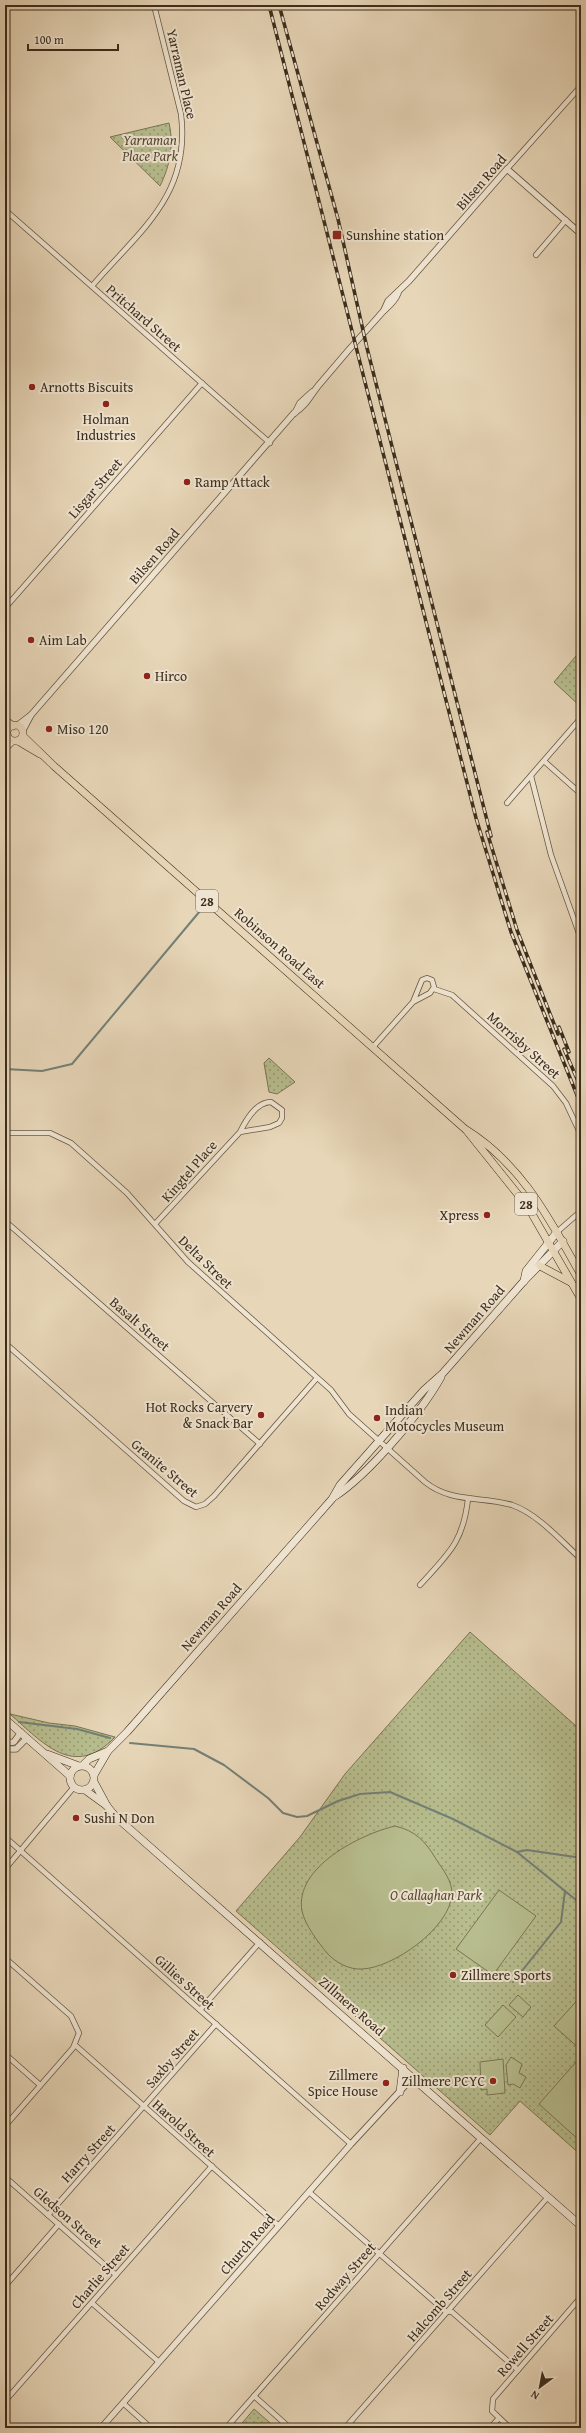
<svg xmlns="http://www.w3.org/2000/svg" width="586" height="2433" font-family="'Gentium Book Plus',serif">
<defs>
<pattern id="park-dots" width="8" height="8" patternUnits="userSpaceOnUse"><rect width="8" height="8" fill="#b7bd8e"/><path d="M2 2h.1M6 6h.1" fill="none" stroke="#969a73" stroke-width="1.8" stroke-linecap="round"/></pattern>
</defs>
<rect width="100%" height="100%" fill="#e7d6b8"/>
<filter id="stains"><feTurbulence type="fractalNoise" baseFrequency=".005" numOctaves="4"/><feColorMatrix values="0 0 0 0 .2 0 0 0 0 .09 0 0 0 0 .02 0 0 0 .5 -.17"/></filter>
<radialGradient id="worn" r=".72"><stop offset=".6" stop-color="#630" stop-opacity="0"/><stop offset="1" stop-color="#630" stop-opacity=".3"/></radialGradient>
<!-- park -->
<g fill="url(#park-dots)" stroke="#7a7554">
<path d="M 169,123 C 174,144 170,166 160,186 L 110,137 Z"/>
<path d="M 581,650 L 581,707 L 554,682 Z"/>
<path d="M 269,1058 L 295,1082 L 277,1094 L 269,1092 L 264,1063 Z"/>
<path d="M 470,1632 L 576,1726 L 581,1727 L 581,2155 L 520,2101 L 490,2135 L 236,1911 L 300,1837 L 345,1774 Z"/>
<path d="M 10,1714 L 49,1723 L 75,1726 L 115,1737 C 74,1780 43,1743 10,1714 Z"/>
<path d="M 254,2409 L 276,2428 L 238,2428 Z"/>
</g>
<!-- pitch -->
<g fill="#b7bd8e" stroke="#7a7554">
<path d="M 395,1826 C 416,1831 425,1841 436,1859 C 443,1870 452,1880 452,1894 C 450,1928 393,1968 362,1969 C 349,1970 335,1962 327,1953 C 318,1942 305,1925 302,1911 C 294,1867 361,1834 395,1826 Z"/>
<path d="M 499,1890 L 536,1916 L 493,1975 L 456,1949 Z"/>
<path d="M 518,1995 L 531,2007 L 523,2017 L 509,2005 Z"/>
<path d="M 581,1996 L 581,2050 L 554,2026 Z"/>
<path d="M 503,2005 L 516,2017 L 498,2037 L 485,2025 Z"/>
<path d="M 511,2057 L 522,2064 L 519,2073 L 526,2077 L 520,2088 L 513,2084 L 508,2085 L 506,2065 Z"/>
<path d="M 503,2059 L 505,2093 L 487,2095 L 487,2089 L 481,2090 L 480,2062 Z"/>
<path d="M 576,2062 L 581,2066 L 581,2142 L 539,2104 Z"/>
</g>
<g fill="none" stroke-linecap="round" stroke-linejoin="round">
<!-- stream -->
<g stroke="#738077" stroke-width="2">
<path d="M 5,1069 L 42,1071 L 72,1064 L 200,911"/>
<path d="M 19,1722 L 77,1729 L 110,1738"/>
<path d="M 130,1743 L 194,1749 L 224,1765 L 268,1798 L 283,1813 L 297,1817 L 307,1816 L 338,1801 L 360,1794 L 390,1792 L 453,1819 L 517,1852 L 527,1850 L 575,1857 L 581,1856"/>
<path d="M 517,1852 L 581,1904"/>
<path d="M 513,1982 L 561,1922 L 565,1891"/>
</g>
<defs>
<g id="minor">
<path d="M 507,169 L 581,86"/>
<path d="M 5,210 L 270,443"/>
<path d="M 536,255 L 566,220"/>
<path d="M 92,286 C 139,231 191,196 181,114 L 154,5"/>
<path d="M 5,608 L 202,383"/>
<path d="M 544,761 L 581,794"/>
<path d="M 531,776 L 551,855 L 581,939"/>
<path d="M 507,803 L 580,719"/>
<path d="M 434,989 L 452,995 L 553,1086 L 566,1103 L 581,1135"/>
<path d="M 373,1047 L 413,1002 L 422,980 L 427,978 L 432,980 L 434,987 L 430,993 L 413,1002"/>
<path d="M 5,1133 L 50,1133 L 71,1143 L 127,1193 L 188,1262 L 331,1390 L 349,1414 L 425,1482 C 451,1503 481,1496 512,1505 C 538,1514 561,1541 581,1559"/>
<path d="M 5,1221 L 260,1444"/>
<path d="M 155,1224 L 240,1132 C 246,1120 256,1102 271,1102 L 282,1110 L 282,1118 L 279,1123 L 270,1127 L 240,1132"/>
<path d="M 557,1232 L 581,1211"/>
<path d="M 5,1343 L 184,1501 L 196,1507 L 205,1504 L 214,1496 L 317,1378"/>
<path d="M 420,1585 C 448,1554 463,1543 468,1499"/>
<path d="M 5,1837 L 351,2144"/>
<path d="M 5,1869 L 74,1787"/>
<path d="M 5,1958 L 71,2016 L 79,2033 L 73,2048 L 5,2126"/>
<path d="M 200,2010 L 260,1942"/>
<path d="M 75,2045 L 279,2226"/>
<path d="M 5,2054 L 40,2085"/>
<path d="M 5,2177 L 116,2275"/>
<path d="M 309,2192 L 445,2311 L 452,2312 L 518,2370"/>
<path d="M 48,2215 L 216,2024"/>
<path d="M 5,2286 L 59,2224"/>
<path d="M 92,2303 L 159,2362"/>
<path d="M 254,2396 L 290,2428"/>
<path d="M 5,2401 L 212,2166"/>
<path d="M 123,2403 L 151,2428"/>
<path d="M 226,2428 L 481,2138"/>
<path d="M 345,2428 L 548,2197"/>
<path d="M 490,2428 L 499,2418"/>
<path d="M 510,2428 L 492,2411 L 493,2399 L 581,2297"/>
</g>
<g id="tertiary">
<path d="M 384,310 L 388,301 L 409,281 L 507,169 L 581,234"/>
<path d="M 295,413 L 300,403 L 312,392"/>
<path d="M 18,725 L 31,715"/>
<path d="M 23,730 L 31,715 L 294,413 C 306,406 310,396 318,386 C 338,362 358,339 379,316 C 386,307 394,304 398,293"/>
<path d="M 5,740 L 8,736"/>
<path d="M 5,749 L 13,741"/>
<path d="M 5,1743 L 14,1742 L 21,1732"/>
<path d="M 5,1749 L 16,1749 L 27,1738"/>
<path d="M 101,2428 L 351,2144 L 413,2077"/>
</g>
<g id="secondary">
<path d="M 524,1281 L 526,1271 L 557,1232"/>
<path d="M 334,1497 C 368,1475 421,1413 441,1377"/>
<path d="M 5,1719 L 70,1776"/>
<path d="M 47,1754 L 79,1766"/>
<path d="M 83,1765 L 89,1759 L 108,1751 L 127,1732 L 332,1499 L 340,1485 L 424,1390 L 443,1373 L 524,1281 L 563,1241"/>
<circle cx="82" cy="1778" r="12"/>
<path d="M 94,1775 L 108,1751"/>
<path d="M 94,1782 L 107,1806 L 116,1817 L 581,2226"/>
<path d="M 85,1790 L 107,1806"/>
<path d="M 400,2092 L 403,2068"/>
</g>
<g id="primary">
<path d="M 5,720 L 13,726"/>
<circle cx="15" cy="733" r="8"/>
<path d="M 23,736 L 54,766 L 465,1129 C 522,1164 550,1220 581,1275"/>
<path d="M 18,741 L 40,754"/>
<path d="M 467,1131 L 528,1207 L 581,1299"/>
<path d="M 540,1266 L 570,1282"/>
</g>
</defs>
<!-- minor casing -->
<use href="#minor" stroke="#675742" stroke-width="6"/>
<!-- tertiary casing -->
<use href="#tertiary" stroke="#675742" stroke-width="7"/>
<!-- secondary casing -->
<use href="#secondary" stroke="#3c2d1b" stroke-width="8"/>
<!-- primary casing -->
<use href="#primary" stroke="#3c2d1b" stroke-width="8"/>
<!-- minor -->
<use href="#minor" stroke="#efe4d1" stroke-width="4.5"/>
<!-- tertiary -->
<use href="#tertiary" stroke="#efe4d1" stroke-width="5.5"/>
<!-- secondary -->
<use href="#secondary" stroke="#efe4d1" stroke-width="7"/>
<!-- primary -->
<use href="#primary" stroke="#e7d6b8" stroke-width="7"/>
<defs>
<g id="rail">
<path d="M 269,5 L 476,818 L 511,932 L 581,1105"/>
<path d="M 279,5 L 338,219 L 367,348 L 491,836"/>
<path d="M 487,832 L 517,930 L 558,1034"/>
<path d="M 559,1027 L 569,1052"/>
<path d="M 564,1049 L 581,1088"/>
</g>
</defs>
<!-- rail casing -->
<use href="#rail" stroke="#3c2d1b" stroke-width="3.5"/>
<!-- rail -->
<use href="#rail" stroke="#efe4d1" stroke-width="2" stroke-dasharray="6" stroke-linecap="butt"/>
</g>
<!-- markers -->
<g fill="#8f2418" stroke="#efe4d1" stroke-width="1.5">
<rect x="332" y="230" width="10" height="10" rx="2"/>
<circle cx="32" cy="387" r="4"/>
<circle cx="106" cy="404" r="4"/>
<circle cx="187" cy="482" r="4"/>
<circle cx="31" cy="640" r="4"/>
<circle cx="147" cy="676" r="4"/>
<circle cx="49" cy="729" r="4"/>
<circle cx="487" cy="1215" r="4"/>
<circle cx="261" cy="1415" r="4"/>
<circle cx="377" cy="1418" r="4"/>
<circle cx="76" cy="1818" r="4"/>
<circle cx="453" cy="1975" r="4"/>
<circle cx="493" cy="2081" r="4"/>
<circle cx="386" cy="2083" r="4"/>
</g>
<g text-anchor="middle" stroke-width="4" stroke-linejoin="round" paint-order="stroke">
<!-- shield labels -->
<g fill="#efe4d1" stroke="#726452" stroke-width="1">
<rect x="196" y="890" width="22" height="22" rx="3"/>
<rect x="515" y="1193" width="22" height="22" rx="3"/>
</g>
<g font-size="13" font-weight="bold" fill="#3c2d1b">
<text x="207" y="906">28</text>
<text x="526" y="1209">28</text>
</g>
<!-- street labels -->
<g font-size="14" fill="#3c2d1b" stroke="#efe4d1">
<text transform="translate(182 74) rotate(77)" y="5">Yarraman Place</text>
<text transform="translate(481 182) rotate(-49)" y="5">Bilsen Road</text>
<text transform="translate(144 318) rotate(41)" y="5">Pritchard Street</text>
<text transform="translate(95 488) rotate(-49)" y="5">Lisgar Street</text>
<text transform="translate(154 556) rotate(-49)" y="5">Bilsen Road</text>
<text transform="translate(280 948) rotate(41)" y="5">Robinson Road East</text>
<text transform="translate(524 1045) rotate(42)" y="5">Morrisby Street</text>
<text transform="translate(189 1171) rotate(-49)" y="5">Kingtel Place</text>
<text transform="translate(206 1262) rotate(44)" y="5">Delta Street</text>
<text transform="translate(474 1319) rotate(-49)" y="5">Newman Road</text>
<text transform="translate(140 1324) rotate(41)" y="5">Basalt Street</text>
<text transform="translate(165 1468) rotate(40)" y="5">Granite Street</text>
<text transform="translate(211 1617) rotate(-49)" y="5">Newman Road</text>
<text transform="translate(185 1982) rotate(42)" y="5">Gillies Street</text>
<text transform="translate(352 2006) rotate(41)" y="5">Zillmere Road</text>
<text transform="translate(172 2058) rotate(-49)" y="5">Saxby Street</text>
<text transform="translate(184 2128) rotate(42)" y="5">Harold Street</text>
<text transform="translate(88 2153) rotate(-48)" y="5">Harry Street</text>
<text transform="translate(68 2217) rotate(41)" y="5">Gledson Street</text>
<text transform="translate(247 2244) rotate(-49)" y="5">Church Road</text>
<text transform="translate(100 2276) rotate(-49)" y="5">Charlie Street</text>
<text transform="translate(345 2276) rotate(-49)" y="5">Rodway Street</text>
<text transform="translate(439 2305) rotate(-49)" y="5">Halcomb Street</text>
<text transform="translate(525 2345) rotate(-49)" y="5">Rowell Street</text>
</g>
<!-- park labels -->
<g font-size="14" font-style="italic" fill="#554a32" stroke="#efe4d1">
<text x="150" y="145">Yarraman<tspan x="150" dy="16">Place Park</tspan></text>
<text x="436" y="1900">O Callaghan Park</text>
</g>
<!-- poi labels -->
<g font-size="14" fill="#3c2d1b" stroke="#efe4d1" text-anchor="start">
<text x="346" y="240">Sunshine station</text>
<text x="40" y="392">Arnotts Biscuits</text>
<text x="106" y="424" text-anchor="middle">Holman<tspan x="106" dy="16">Industries</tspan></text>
<text x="195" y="487">Ramp Attack</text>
<text x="39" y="645">Aim Lab</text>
<text x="155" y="681">Hirco</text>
<text x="57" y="734">Miso 120</text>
<text x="479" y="1220" text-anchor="end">Xpress</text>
<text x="253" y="1412" text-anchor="end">Hot Rocks Carvery<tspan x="253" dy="16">&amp; Snack Bar</tspan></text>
<text x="385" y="1415">Indian<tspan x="385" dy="16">Motocycles Museum</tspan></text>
<text x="84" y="1823">Sushi N Don</text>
<text x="461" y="1980">Zillmere Sports</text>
<text x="378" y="2080" text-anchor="end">Zillmere<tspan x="378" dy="16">Spice House</tspan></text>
<text x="485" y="2086" text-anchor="end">Zillmere PCYC</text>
</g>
</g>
<!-- margin -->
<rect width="586" height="2433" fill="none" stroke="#e7d6b8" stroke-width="20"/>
<rect x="6" y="6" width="574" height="2421" fill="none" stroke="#3c2d1b" stroke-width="2"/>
<rect x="10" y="10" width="566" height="2413" fill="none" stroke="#3c2d1b"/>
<!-- north arrow -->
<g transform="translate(540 2387) rotate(212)" stroke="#efe4d1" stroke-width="3" paint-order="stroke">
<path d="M0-3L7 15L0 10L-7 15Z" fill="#3c2d1b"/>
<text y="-6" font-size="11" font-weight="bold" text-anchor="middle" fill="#3c2d1b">N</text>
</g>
<!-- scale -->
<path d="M28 44v6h90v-6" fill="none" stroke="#3c2d1b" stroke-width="2"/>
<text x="34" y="44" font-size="12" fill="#3c2d1b" stroke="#efe4d1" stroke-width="3" paint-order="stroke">100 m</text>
<rect width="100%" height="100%" filter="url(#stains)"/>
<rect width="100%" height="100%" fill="url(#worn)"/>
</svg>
